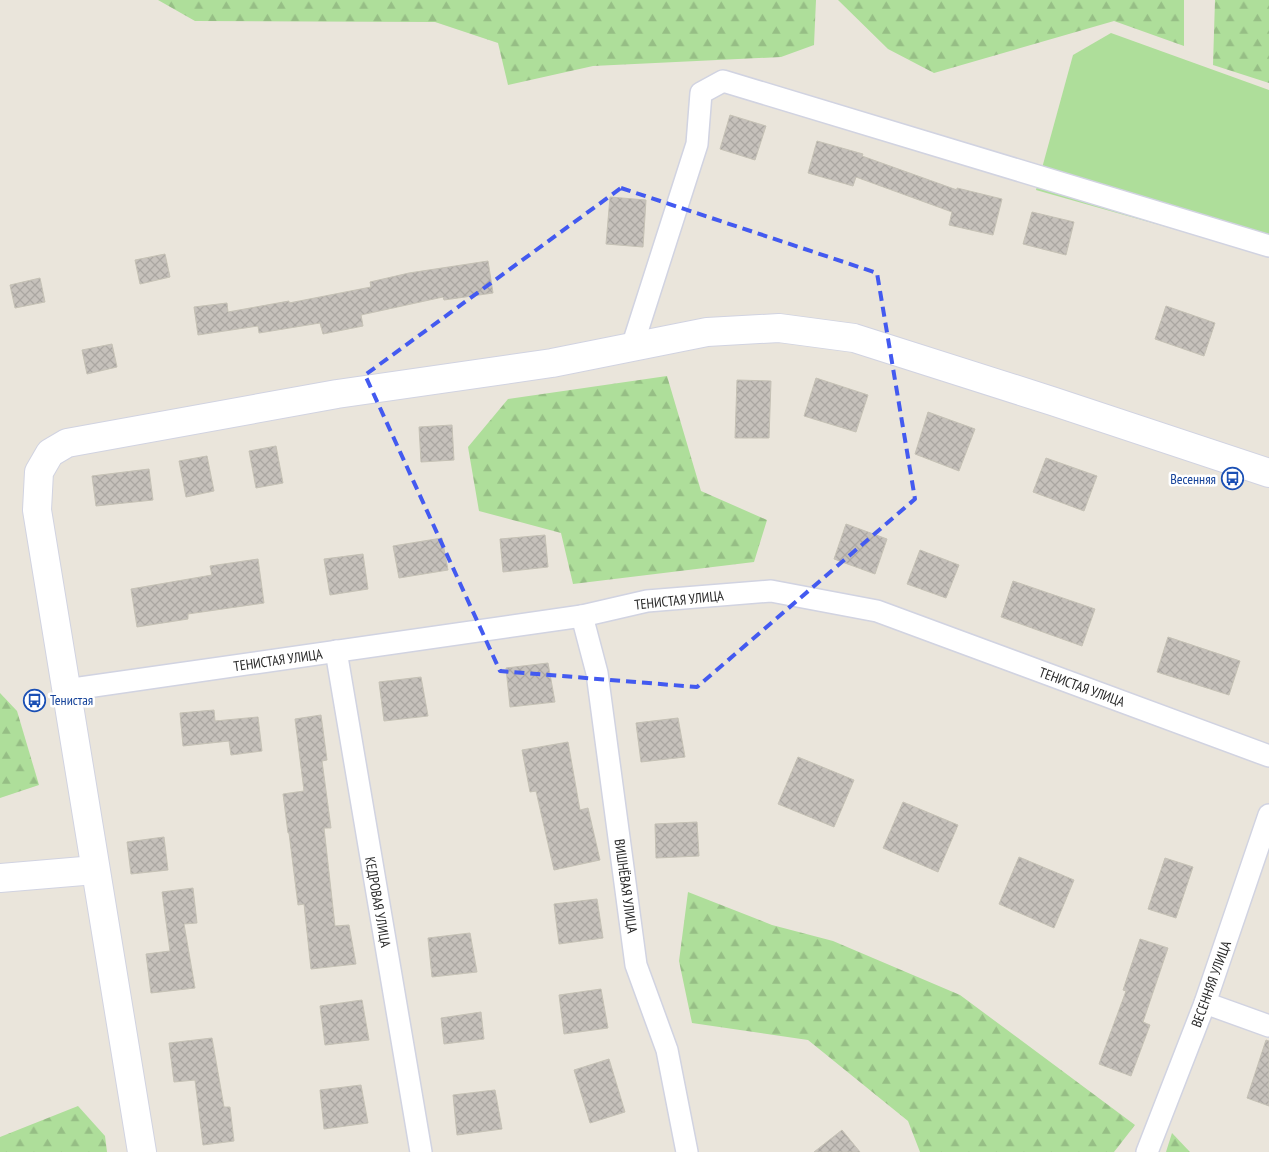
<svg xmlns="http://www.w3.org/2000/svg" width="1269" height="1152" font-family="'PT Sans Narrow',sans-serif">
<defs>
<pattern id="forest-firs" width="22" height="20" patternUnits="userSpaceOnUse" patternTransform="scale(1.25)"><rect width="22" height="20" fill="#aede9a"/><path d="M5 1l3.5 6h-7zM16 11l3.5 6h-7z" fill="#96be85"/></pattern>
<pattern id="building-cross-hatch" width="8" height="8" patternUnits="userSpaceOnUse" patternTransform="scale(1.25)"><rect width="8" height="8" fill="#c6c1bb"/><path d="M0 0l8 8M0 8l8-8" fill="none" stroke="#aaa6a1"/></pattern>
</defs>
<rect width="100%" height="100%" fill="#eae5db"/>
<!-- grass -->
<path fill="#aede9a" d="M 1111,33 L 1269,90 L 1269,256 L 1036,190 L 1073,55 Z"/>
<!-- forest -->
<g fill="url(#forest-firs)">
<path d="M 158,0 L 816,0 L 814,45 L 781,57 L 593,66 L 508,85 L 498,43 L 435,22 L 195,21 Z"/>
<path d="M 838,0 L 1184,0 L 1184,46 L 1114,21 L 934,73 L 888,49 Z"/>
<path d="M 1215,0 L 1269,0 L 1269,83 L 1213,65 Z"/>
<path d="M 667,376 L 701,491 L 767,520 L 754,562 L 573,584 L 561,533 L 479,511 L 468,447 L 508,399 Z"/>
<path d="M 0,693 L 17,711 L 39,785 L 0,798 Z"/>
<path d="M 688,892 L 772,925 L 833,941 L 960,995 L 1135,1125 L 1114,1152 L 920,1152 L 908,1121 L 808,1040 L 692,1023 L 679,961 Z"/>
<path d="M 78,1106 L 105,1136 L 107,1152 L 0,1152 L 0,1137 Z"/>
<path d="M 1172,1133 L 1190,1152 L 1166,1152 Z"/>
</g>
<!-- building -->
<g fill="url(#building-cross-hatch)" stroke="#c5c1b5">
<path d="M 730,115 L 766,126 L 755,160 L 720,149 Z"/>
<path d="M 817,141 L 863,154 L 862,156 L 957,190 L 957,188 L 1002,199 L 993,235 L 949,225 L 952,212 L 856,177 L 853,186 L 808,173 Z"/>
<path d="M 610,197 L 646,200 L 643,247 L 606,244 Z"/>
<path d="M 1032,212 L 1074,222 L 1066,255 L 1023,244 Z"/>
<path d="M 165,254 L 170,277 L 140,284 L 135,260 Z"/>
<path d="M 488,261 L 493,293 L 444,300 L 443,297 L 361,315 L 363,326 L 323,334 L 320,323 L 259,333 L 258,326 L 198,335 L 194,307 L 227,303 L 228,312 L 289,301 L 289,303 L 371,287 L 370,282 L 409,273 Z"/>
<path d="M 40,278 L 45,302 L 15,308 L 10,285 Z"/>
<path d="M 1166,306 L 1215,323 L 1204,356 L 1155,339 Z"/>
<path d="M 112,344 L 117,367 L 87,374 L 82,350 Z"/>
<path d="M 816,378 L 868,395 L 856,432 L 804,416 Z"/>
<path d="M 737,380 L 771,381 L 769,438 L 735,438 Z"/>
<path d="M 928,412 L 975,429 L 959,471 L 915,454 Z"/>
<path d="M 452,425 L 454,460 L 421,462 L 419,427 Z"/>
<path d="M 276,446 L 283,483 L 256,488 L 249,451 Z"/>
<path d="M 207,456 L 214,491 L 186,497 L 179,461 Z"/>
<path d="M 1046,458 L 1097,476 L 1084,511 L 1033,492 Z"/>
<path d="M 149,469 L 153,500 L 96,506 L 92,476 Z"/>
<path d="M 846,524 L 887,539 L 875,574 L 834,559 Z"/>
<path d="M 545,535 L 548,567 L 503,572 L 500,539 Z"/>
<path d="M 442,538 L 448,570 L 399,578 L 393,546 Z"/>
<path d="M 920,550 L 959,565 L 946,598 L 907,584 Z"/>
<path d="M 363,554 L 368,589 L 330,595 L 324,559 Z"/>
<path d="M 258,559 L 264,603 L 188,614 L 188,619 L 137,627 L 131,589 L 212,575 L 210,566 Z"/>
<path d="M 1013,581 L 1095,609 L 1082,646 L 1001,617 Z"/>
<path d="M 1168,637 L 1240,661 L 1229,695 L 1157,672 Z"/>
<path d="M 548,663 L 555,702 L 510,707 L 506,668 Z"/>
<path d="M 421,677 L 428,716 L 384,721 L 379,682 Z"/>
<path d="M 214,710 L 215,721 L 258,717 L 262,751 L 231,755 L 229,741 L 183,746 L 180,713 Z"/>
<path d="M 321,715 L 327,760 L 322,761 L 331,828 L 324,828 L 335,926 L 349,925 L 356,964 L 311,969 L 304,904 L 298,905 L 289,833 L 288,833 L 283,794 L 304,791 L 295,719 Z"/>
<path d="M 678,718 L 685,757 L 641,762 L 636,723 Z"/>
<path d="M 568,742 L 580,810 L 588,808 L 600,860 L 554,870 L 536,791 L 530,792 L 522,750 Z"/>
<path d="M 798,757 L 854,780 L 834,827 L 778,804 Z"/>
<path d="M 903,802 L 958,825 L 938,872 L 883,848 Z"/>
<path d="M 697,822 L 699,856 L 656,858 L 655,824 Z"/>
<path d="M 164,837 L 168,870 L 131,874 L 127,842 Z"/>
<path d="M 1019,857 L 1074,880 L 1054,928 L 999,904 Z"/>
<path d="M 1165,858 L 1193,867 L 1176,918 L 1148,909 Z"/>
<path d="M 193,888 L 197,923 L 184,924 L 195,988 L 151,993 L 146,954 L 170,951 L 162,892 Z"/>
<path d="M 597,899 L 603,938 L 559,944 L 554,904 Z"/>
<path d="M 470,933 L 477,972 L 432,977 L 428,938 Z"/>
<path d="M 1140,939 L 1168,948 L 1143,1022 L 1150,1025 L 1131,1076 L 1099,1064 L 1126,991 L 1123,990 Z"/>
<path d="M 601,989 L 608,1028 L 564,1034 L 559,995 Z"/>
<path d="M 362,1000 L 369,1040 L 325,1045 L 320,1006 Z"/>
<path d="M 481,1012 L 484,1039 L 444,1044 L 441,1018 Z"/>
<path d="M 212,1038 L 224,1107 L 230,1107 L 234,1141 L 203,1145 L 195,1080 L 174,1082 L 169,1043 Z"/>
<path d="M 1266,1040 L 1269,1041 L 1269,1106 L 1247,1098 Z"/>
<path d="M 609,1059 L 625,1112 L 590,1123 L 574,1070 Z"/>
<path d="M 361,1085 L 368,1123 L 324,1129 L 320,1090 Z"/>
<path d="M 495,1090 L 502,1129 L 457,1135 L 453,1095 Z"/>
<path d="M 842,1130 L 860,1152 L 814,1152 Z"/>
</g>
<g fill="none" stroke-linecap="round" stroke-linejoin="round">
<defs>
<g id="street">
<path d="M 632,347 L 697,144 L 701,93 L 723,81 L 1269,246"/>
<path d="M 582,616 L 597,673 L 636,965 L 667,1050 L 687,1152"/>
<path d="M 336,651 L 421,1152"/>
<path d="M 66,690 L 582,616 L 647,601 L 771,591 L 877,611 L 1269,756"/>
<path d="M 1205,1003 L 1269,1026"/>
<path d="M 1147,1152 L 1205,1003 L 1269,815"/>
</g>
<g id="secondary">
<path d="M 0,878 L 95,870"/>
<path d="M 142,1152 L 37,510 L 39,472 L 50,453 L 67,443 L 337,394 L 552,363 L 707,332 L 779,328 L 854,338 L 1052,401 L 1269,473"/>
</g>
</defs>
<!-- street casing -->
<use href="#street" stroke="#d1d3e1" stroke-width="24"/>
<!-- secondary casing -->
<use href="#secondary" stroke="#d1d3e1" stroke-width="30"/>
<!-- street -->
<use href="#street" stroke="#fff" stroke-width="21"/>
<!-- secondary -->
<use href="#secondary" stroke="#fff" stroke-width="28"/>
</g>
<!-- marked area -->
<path fill="none" stroke="#435af0" stroke-width="4" stroke-dasharray="10 6" stroke-linejoin="round" d="M 621,188 L 877,273 L 915,499 L 697,687 L 500,671 L 365,375 Z"/>
<!-- icons -->
<defs>
<symbol id="bus-ring" viewBox="-11 -11 22 22"><circle r="9.5" fill="#fff" stroke="#1a4fb4" stroke-width="1.5"/><path d="M-5-6H5V4H4V6H2V4H-2V6H-4V4H-5ZM-3.5-4V0h7V-4ZM-3.5 1.2v1.5H-2V1.2ZM2 1.2v1.5H3.5V1.2Z" fill="#1a4fb4"/></symbol>
</defs>
<g fill-rule="evenodd">
<use href="#bus-ring" x="1220" y="466" width="25" height="25"/>
<use href="#bus-ring" x="22" y="688" width="25" height="25"/>
</g>
<g text-anchor="middle" stroke-width="5" stroke-linejoin="round" paint-order="stroke">
<!-- transit labels -->
<g font-size="14" fill="#164399" stroke="#fff" text-anchor="end">
<text x="1216" y="484">Весенняя</text>
<text x="50" y="705" text-anchor="start">Тенистая</text>
</g>
<!-- street labels -->
<g font-size="14" fill="#292929" stroke="#fff">
<text transform="translate(679 600) rotate(-6)" y="5">ТЕНИСТАЯ УЛИЦА</text>
<text transform="translate(278 660) rotate(-8)" y="5">ТЕНИСТАЯ УЛИЦА</text>
<text transform="translate(1082 687) rotate(20)" y="5">ТЕНИСТАЯ УЛИЦА</text>
<text transform="translate(626 886) rotate(82)" y="5">ВИШНЁВАЯ УЛИЦА</text>
<text transform="translate(378 902) rotate(80)" y="5">КЕДРОВАЯ УЛИЦА</text>
<text transform="translate(1211 984) rotate(-70)" y="5">ВЕСЕННЯЯ УЛИЦА</text>
</g>
</g>
</svg>
